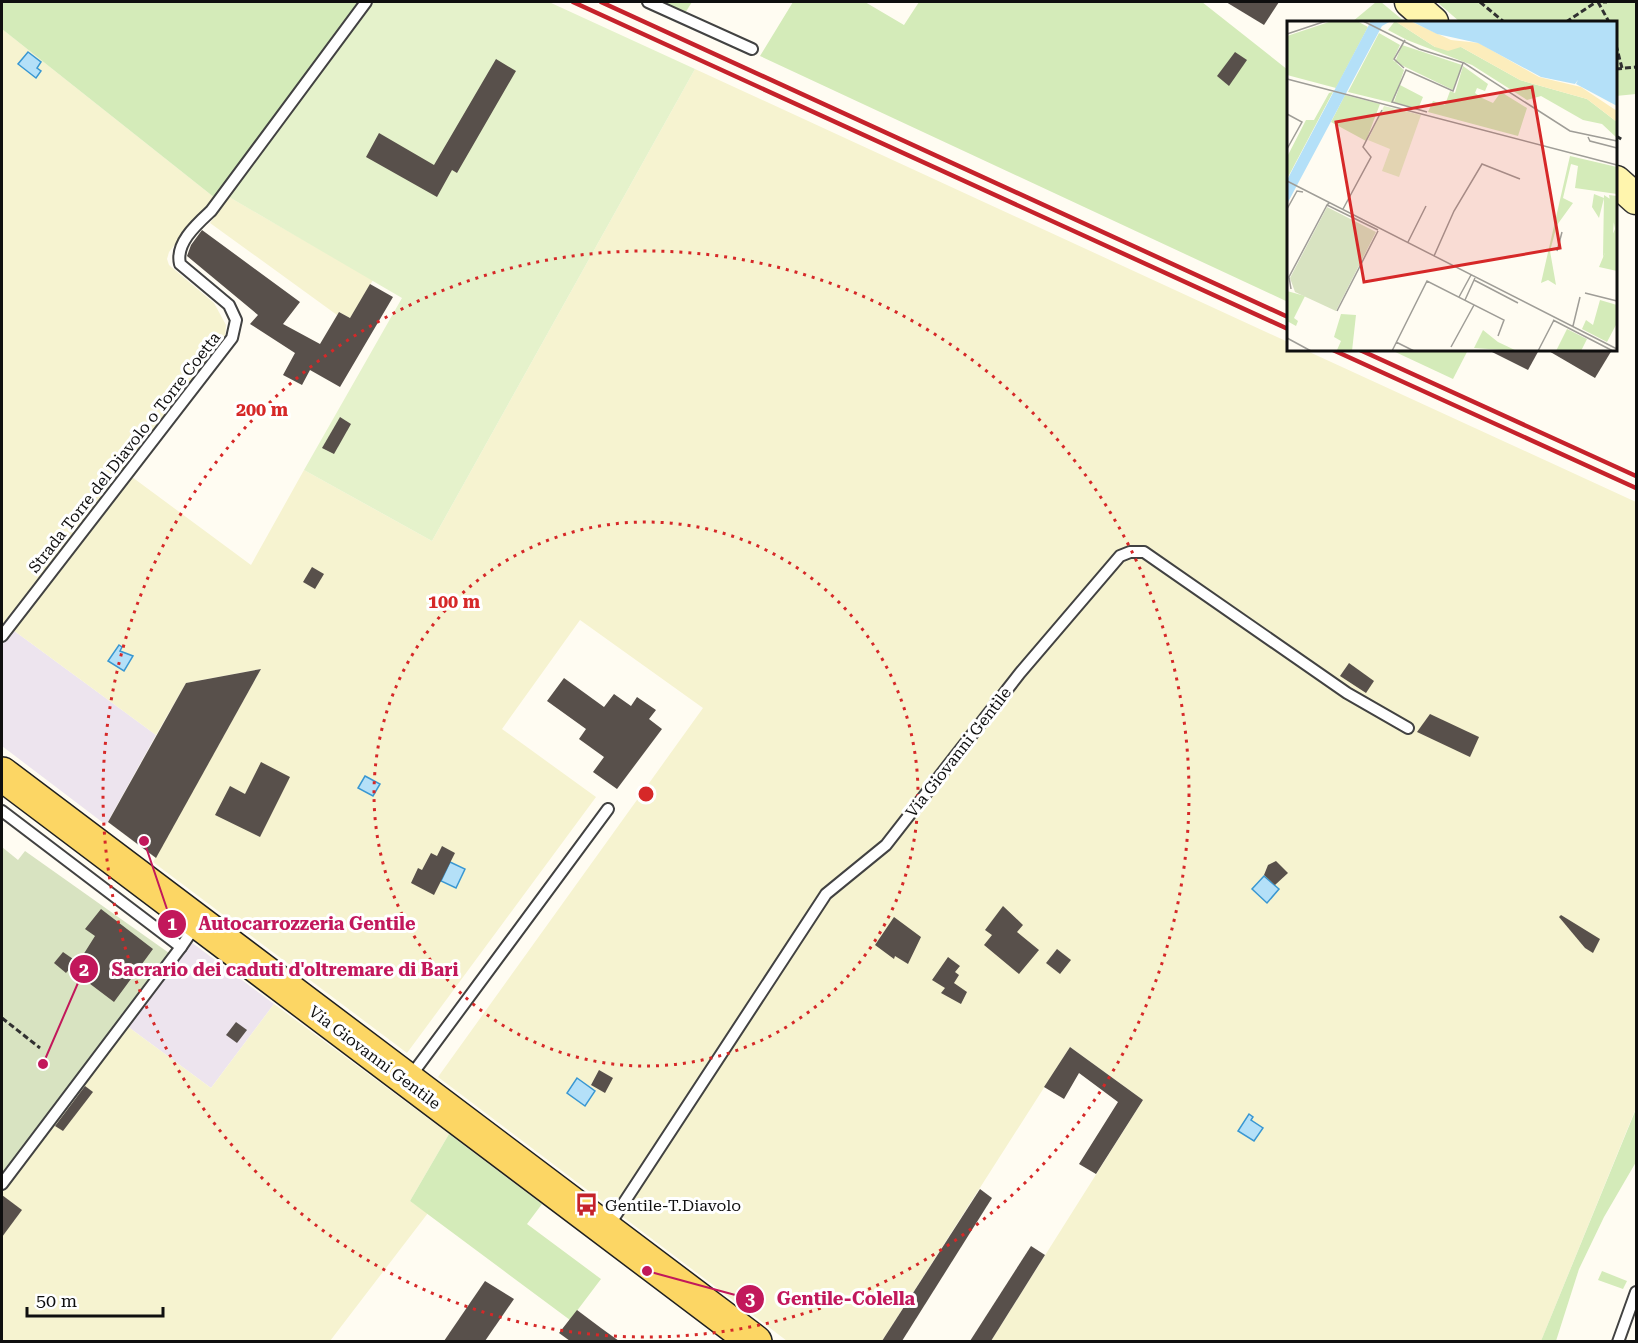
<svg xmlns="http://www.w3.org/2000/svg" width="1638" height="1343" font-family="'Roboto Serif',serif">
<rect width="100%" height="100%" fill="#fffcf2"/>
<!-- industrial -->
<g fill="#ede4ee">
<path d="M 13,630 L 156,735 L 106,825 L 2,746 L 2,645 Z"/>
<path d="M 191,942 L 274,1004 L 211,1088 L 127,1026 Z"/>
</g>
<!-- farmland -->
<g fill="#f6f3d0">
<path d="M 2,29 L 215,198 L 198,216 L 169,252 L 167,259 L 169,265 L 214,303 L 226,325 L 225,337 L 219,349 L 2,625 Z"/>
<path d="M 695,69 L 1288,342 L 1288,350 L 1305,350 L 1636,502 L 1636,1108 L 1541,1341 L 991,1341 L 1143,1100 L 1070,1047 L 882,1341 L 787,1341 L 438,1077 L 703,708 L 580,620 L 502,729 L 596,797 L 407,1053 L 153,862 L 261,669 L 186,683 L 156,735 L 13,630 L 132,477 L 251,565 L 304,470 L 432,541 Z"/>
<path d="M 229,197 L 373,280 L 350,318 L 339,312 L 337,315 L 210,223 Z"/>
<path d="M 274,1004 L 449,1134 L 410,1201 L 428,1213 L 330,1341 L 2,1341 L 2,1192 L 127,1026 L 211,1088 Z"/>
</g>
<!-- green -->
<g fill="#d4ebb9">
<path d="M 2,2 L 360,2 L 215,198 L 2,29 Z"/>
<path d="M 659,2 L 692,2 L 685,13 Z"/>
<path d="M 793,2 L 865,2 L 904,25 L 919,2 L 1202,2 L 1288,70 L 1288,302 L 760,56 Z"/>
<path d="M 1376,2 L 1381,2 L 1405,22 L 1352,22 Z"/>
<path d="M 1437,2 L 1636,2 L 1636,94 L 1616,96 L 1616,22 L 1460,22 Z"/>
<path d="M 1391,350 L 1468,350 L 1453,379 Z"/>
<path d="M 1636,1109 L 1636,1162 L 1604,1217 L 1579,1269 L 1556,1341 L 1541,1341 Z"/>
<path d="M 449,1134 L 542,1204 L 527,1224 L 601,1279 L 570,1320 L 410,1201 Z"/>
<path d="M 1602,1271 L 1627,1281 L 1623,1289 L 1598,1280 Z"/>
</g>
<!-- cemetery -->
<path fill="#d8e3c1" d="M 2,847 L 18,860 L 25,851 L 169,953 L 2,1175 Z"/>
<!-- pitch -->
<path fill="#e5f2cb" d="M 374,2 L 549,2 L 695,69 L 432,541 L 304,470 L 402,298 L 229,197 Z"/>
<!-- water -->
<g fill="#b4e0f8" stroke="#3997d2" stroke-width="1.5">
<path d="M 28,52 L 41,62 L 37,68 L 41,71 L 36,78 L 18,64 Z"/>
<path d="M 119,645 L 122,647 L 120,651 L 133,656 L 124,671 L 108,661 Z"/>
<path d="M 365,776 L 380,784 L 373,796 L 358,788 Z"/>
<path d="M 450,862 L 465,869 L 456,888 L 441,881 Z"/>
<path d="M 1264,876 L 1279,889 L 1267,903 L 1252,889 Z"/>
<path d="M 577,1078 L 595,1091 L 585,1106 L 567,1093 Z"/>
<path d="M 1249,1114 L 1253,1117 L 1251,1120 L 1263,1128 L 1254,1141 L 1238,1131 Z"/>
</g>
<!-- building -->
<g fill="#58504b">
<path d="M 1226,2 L 1279,2 L 1264,25 Z"/>
<path d="M 1235,52 L 1247,60 L 1229,86 L 1217,76 Z"/>
<path d="M 496,59 L 516,71 L 457,173 L 452,170 L 437,197 L 366,157 L 379,133 L 434,165 Z"/>
<path d="M 202,230 L 300,302 L 283,324 L 320,344 L 339,312 L 350,318 L 370,284 L 393,297 L 340,387 L 310,370 L 302,385 L 283,375 L 295,353 L 250,324 L 258,315 L 187,256 L 191,245 Z"/>
<path d="M 1488,350 L 1539,350 L 1528,370 Z"/>
<path d="M 1547,350 L 1612,350 L 1595,378 Z"/>
<path d="M 340,417 L 351,424 L 334,454 L 322,448 Z"/>
<path d="M 312,567 L 324,574 L 315,589 L 303,582 Z"/>
<path d="M 1349,663 L 1374,681 L 1366,693 L 1340,676 Z"/>
<path d="M 261,669 L 156,858 L 108,822 L 186,683 Z"/>
<path d="M 564,678 L 604,707 L 614,694 L 631,706 L 637,697 L 656,710 L 649,719 L 662,729 L 617,789 L 593,772 L 604,757 L 579,739 L 586,729 L 547,701 Z"/>
<path d="M 1430,714 L 1479,737 L 1470,757 L 1417,732 Z"/>
<path d="M 261,762 L 290,777 L 260,837 L 215,815 L 230,786 L 245,794 Z"/>
<path d="M 442,846 L 455,853 L 434,895 L 411,883 L 418,868 L 422,870 L 431,853 L 437,856 Z"/>
<path d="M 1276,861 L 1288,873 L 1275,885 L 1264,875 L 1268,865 Z"/>
<path d="M 1003,906 L 1023,925 L 1017,932 L 1039,950 L 1019,974 L 984,945 L 992,935 L 985,930 Z"/>
<path d="M 101,909 L 153,949 L 114,1002 L 73,971 L 95,936 L 85,929 Z"/>
<path d="M 1561,915 L 1600,939 L 1593,953 L 1585,948 L 1559,917 Z"/>
<path d="M 894,917 L 921,937 L 908,964 L 895,956 L 894,959 L 875,945 Z"/>
<path d="M 1057,949 L 1071,960 L 1060,974 L 1046,963 Z"/>
<path d="M 63,952 L 76,961 L 66,973 L 54,963 Z"/>
<path d="M 948,957 L 960,966 L 955,972 L 959,975 L 954,983 L 967,992 L 961,1004 L 941,993 L 945,988 L 932,980 Z"/>
<path d="M 236,1022 L 247,1030 L 237,1043 L 226,1035 Z"/>
<path d="M 1070,1047 L 1143,1100 L 1096,1174 L 1079,1164 L 1118,1102 L 1079,1073 L 1064,1099 L 1044,1087 Z"/>
<path d="M 599,1070 L 613,1078 L 605,1093 L 591,1085 Z"/>
<path d="M 85,1086 L 93,1092 L 63,1131 L 55,1126 Z"/>
<path d="M 980,1189 L 992,1198 L 902,1341 L 882,1341 Z"/>
<path d="M 2,1195 L 22,1210 L 2,1237 Z"/>
<path d="M 1031,1246 L 1045,1255 L 991,1341 L 970,1341 Z"/>
<path d="M 485,1281 L 514,1299 L 485,1341 L 444,1341 Z"/>
<path d="M 577,1310 L 601,1328 L 619,1341 L 570,1341 L 559,1333 Z"/>
</g>
<g fill="none" stroke-linecap="round" stroke-linejoin="round">
<defs>
<g id="service">
<path d="M 648,2 L 752,49"/>
<path d="M 2,636 L 232,338 L 236,320 L 229,305 L 180,264 C 175,243 197,224 211,211 L 366,2"/>
<path d="M 2,811 L 181,947 L 196,925"/>
<path d="M 410,1077 L 608,809"/>
<path d="M 2,1184 L 181,947"/>
<path d="M 608,1227 L 826,894 L 886,845 L 1020,673 L 1120,556 L 1130,552 L 1144,552 L 1347,693 L 1408,728"/>
<path d="M 1618,1342 L 1636,1292"/>
</g>
<g id="secondary">
<path d="M 1410,2 L 1433,22"/>
<path d="M 1616,181 L 1636,199"/>
</g>
<path id="primary" d="M 2,774 L 755,1342"/>
</defs>
<!-- service casing -->
<use href="#service" stroke="#424242" stroke-width="14"/>
<!-- secondary casing -->
<use href="#secondary" stroke="#313131" stroke-width="33"/>
<!-- primary casing -->
<use href="#primary" stroke="#202020" stroke-width="36"/>
<!-- path -->
<g stroke="#313131" stroke-width="3" stroke-dasharray="6 3" stroke-linecap="butt">
<path d="M 1480,2 L 1504,22"/>
<path d="M 1598,2 L 1609,22"/>
<path d="M 1603,2 L 1607,2"/>
<path d="M 1566,22 L 1596,2"/>
<path d="M 1616,45 L 1622,68"/>
<path d="M 1616,69 L 1636,67"/>
<path d="M 1616,136 L 1623,140"/>
<path d="M 2,1018 L 40,1048"/>
</g>
<!-- service -->
<use href="#service" stroke="#fff" stroke-width="10"/>
<!-- secondary -->
<use href="#secondary" stroke="#fff5ad" stroke-width="30"/>
<!-- primary -->
<use href="#primary" stroke="#fcd664" stroke-width="33"/>
<!-- rail -->
<g stroke="#c5222b" stroke-width="4.5">
<path d="M 573,2 L 1288,329"/>
<path d="M 601,2 L 1288,317"/>
<path d="M 1333,350 L 1636,488"/>
<path d="M 1360,350 L 1636,476"/>
</g>
</g>
<!-- distance rings -->
<g fill="none" stroke="#d62828" stroke-width="3" stroke-dasharray="3 6">
<circle cx="646" cy="794" r="272"/>
<circle cx="646" cy="794" r="543"/>
</g>
<!-- icons -->
<defs>
<symbol id="bus-bare" viewBox="-9 -9 18 18"><path d="M-5-6H5V4H4V6H2V4H-2V6H-4V4H-5ZM-3.5-4V0h7V-4ZM-3.5 1.2v1.5H-2V1.2ZM2 1.2v1.5H3.5V1.2Z" fill="#c5222b" stroke="#fff" stroke-width="2.5" paint-order="stroke"/></symbol>
</defs>
<g fill-rule="evenodd">
<use href="#bus-bare" x="570" y="1188" width="33" height="33"/>
</g>
<g text-anchor="middle" stroke-width="6" stroke-linejoin="round" paint-order="stroke">
<!-- street labels -->
<g font-size="16" fill="#0f0f0f" stroke="#fff">
<text transform="translate(124 452) rotate(-52)" y="6">Strada Torre del Diavolo o Torre Coetta</text>
<text transform="translate(958 752) rotate(-52)" y="6">Via Giovanni Gentile</text>
<text transform="translate(375 1057) rotate(37)" y="6">Via Giovanni Gentile</text>
</g>
<!-- poi labels -->
<g font-size="16" fill="#0f0f0f" stroke="#fff" text-anchor="start">
<text x="605" y="1211">Gentile-T.Diavolo</text>
</g>
</g>
<!-- overview -->
<g transform="translate(1287 21)">
<rect width="330" height="330" fill="#fffcf2"/>
<path d="M 45,0 L 70,0 L 81,6 L 49,67 L 0,54 L 0,15 ZM 108,0 L 148,26 L 174,26 L 233,59 L 300,78 L 330,101 L 330,117 L 315,103 L 296,99 L 254,75 L 240,79 L 185,44 L 120,19 L 101,9 ZM 92,12 L 113,24 L 106,39 L 117,49 L 106,82 L 61,71 ZM 115,24 L 175,44 L 166,69 L 108,41 ZM 176,45 L 201,63 L 198,70 L 190,67 L 188,72 L 195,77 L 206,82 L 214,71 L 240,87 L 231,115 L 141,91 L 146,80 L 158,84 L 163,70 L 168,72 ZM 113,64 L 136,76 L 131,88 L 107,81 ZM 46,71 L 0,158 L 0,136 L 19,99 L 27,99 L 42,72 ZM 58,74 L 93,83 L 79,120 L 44,101 ZM 283,135 L 330,146 L 330,173 L 288,167 L 291,145 L 284,143 L 276,177 L 286,182 L 270,204 L 263,230 L 269,264 L 261,259 L 254,262 ZM 307,173 L 317,177 L 312,197 L 305,186 ZM 317,174 L 323,178 L 327,198 L 326,214 L 316,236 ZM 322,174 L 330,175 L 330,250 L 312,246 L 328,208 ZM 0,270 L 18,275 L 7,297 L 11,300 L 9,305 L 0,300 ZM 313,279 L 330,284 L 330,302 L 320,321 L 295,308 L 299,299 L 306,304 ZM 54,293 L 69,294 L 65,330 L 50,329 L 54,320 L 47,316 ZM 280,308 L 300,318 L 294,330 L 269,330 ZM 196,309 L 211,321 L 230,330 L 187,327 Z" fill="#d4ebb9"/>
<path d="M 108,0 L 123,0 L 164,19 L 192,22 L 252,56 L 294,66 L 330,90 L 330,101 L 300,78 L 233,59 L 174,26 L 161,30 L 148,26 Z" fill="#fcedbc"/>
<path d="M 40,186 L 89,211 L 49,290 L 8,271 L 3,257 Z" fill="#d8e3c1"/>
<path d="M 97,85 L 134,94 L 112,156 L 95,150 L 103,128 L 81,119 Z" fill="#e5f2cb"/>
<path d="M 84,0 L 104,0 L 95,5 L 0,183 L 0,159 ZM 124,0 L 330,0 L 330,85 L 289,63 L 291,59 L 288,63 L 254,56 L 191,22 L 150,13 Z" fill="#b4e0f8"/>
<path fill="none" stroke="#9f9d97" stroke-width="1.5" d="M 76,0 L 132,28 L 177,42 L 283,110 L 330,120M 0,13 L 39,0M 117,47 L 107,38 L 118,19M 0,58 L 330,144M 140,91 L 105,81 L 119,49 L 166,70 L 176,42M 0,93 L 15,101 L 0,128M 301,116 L 303,120 L 330,127M 0,160 L 330,328M 42,182 L 40,184 L 91,209M 0,188 L 10,170 L 16,171M 56,188 L 84,136 L 76,126 L 95,89M 121,221 L 139,185M 270,230 L 275,211M 147,235 L 167,190 L 195,143 L 233,158M 187,259 L 231,282M 4,268 L 2,256 L 40,184M 298,272 L 330,280M 172,276 L 184,254M 178,279 L 188,257M 50,290 L 91,210M 266,299 L 326,330M 286,305 L 293,276M 0,317 L 24,330M 109,321 L 127,330M 164,326 L 187,284M 105,330 L 140,260 L 217,299 L 211,315M 251,330 L 267,299"/>
<path fill="#d62828" fill-opacity="0.15" stroke="#d62828" stroke-width="3" d="M 245,66 L 273,227 L 77,261 L 49,101 Z"/>
<rect width="330" height="330" fill="none" stroke="#0f0f0f" stroke-width="3"/>
</g>
<circle cx="646" cy="794" r="9" fill="#d62828" stroke="#fff" stroke-width="3"/>
<g font-size="18" text-anchor="middle" font-weight="bold" fill="#d62828" stroke="#fff" stroke-width="6" stroke-linejoin="round" paint-order="stroke">
<text x="262" y="416">200 m</text>
<text x="454" y="608">100 m</text>
</g>
<!-- callouts -->
<path fill="none" stroke="#c2185b" stroke-width="2" d="M144 841L172 924M43 1064L84 969M647 1271L750 1299"/>
<g fill="#c2185b" stroke="#fff" stroke-width="2">
<circle cx="144" cy="841" r="6"/>
<circle cx="43" cy="1064" r="6"/>
<circle cx="647" cy="1271" r="6"/>
<circle cx="172" cy="924" r="15"/>
<circle cx="84" cy="969" r="15"/>
<circle cx="750" cy="1299" r="15"/>
</g>
<g font-size="18" text-anchor="middle" font-weight="bold" fill="#fff">
<text x="172" y="930">1</text>
<text x="84" y="976">2</text>
<text x="750" y="1305">3</text>
</g>
<g font-size="18" text-anchor="middle" font-weight="bold" fill="#c2185b" stroke="#fff" stroke-width="6" stroke-linejoin="round" paint-order="stroke">
<text x="307" y="930">Autocarrozzeria Gentile</text>
<text x="285" y="976">Sacrario dei caduti d'oltremare di Bari</text>
<text x="846" y="1305">Gentile-Colella</text>
</g>
<!-- border -->
<rect width="1638" height="1343" fill="none" stroke="#0f0f0f" stroke-width="6"/>
<!-- scale -->
<path d="M27 1307v9h136v-9" fill="none" stroke="#0f0f0f" stroke-width="3"/>
<text x="36" y="1307" font-size="18" fill="#0f0f0f" stroke="#ffffff" stroke-width="4.5" paint-order="stroke">50 m</text>
</svg>
